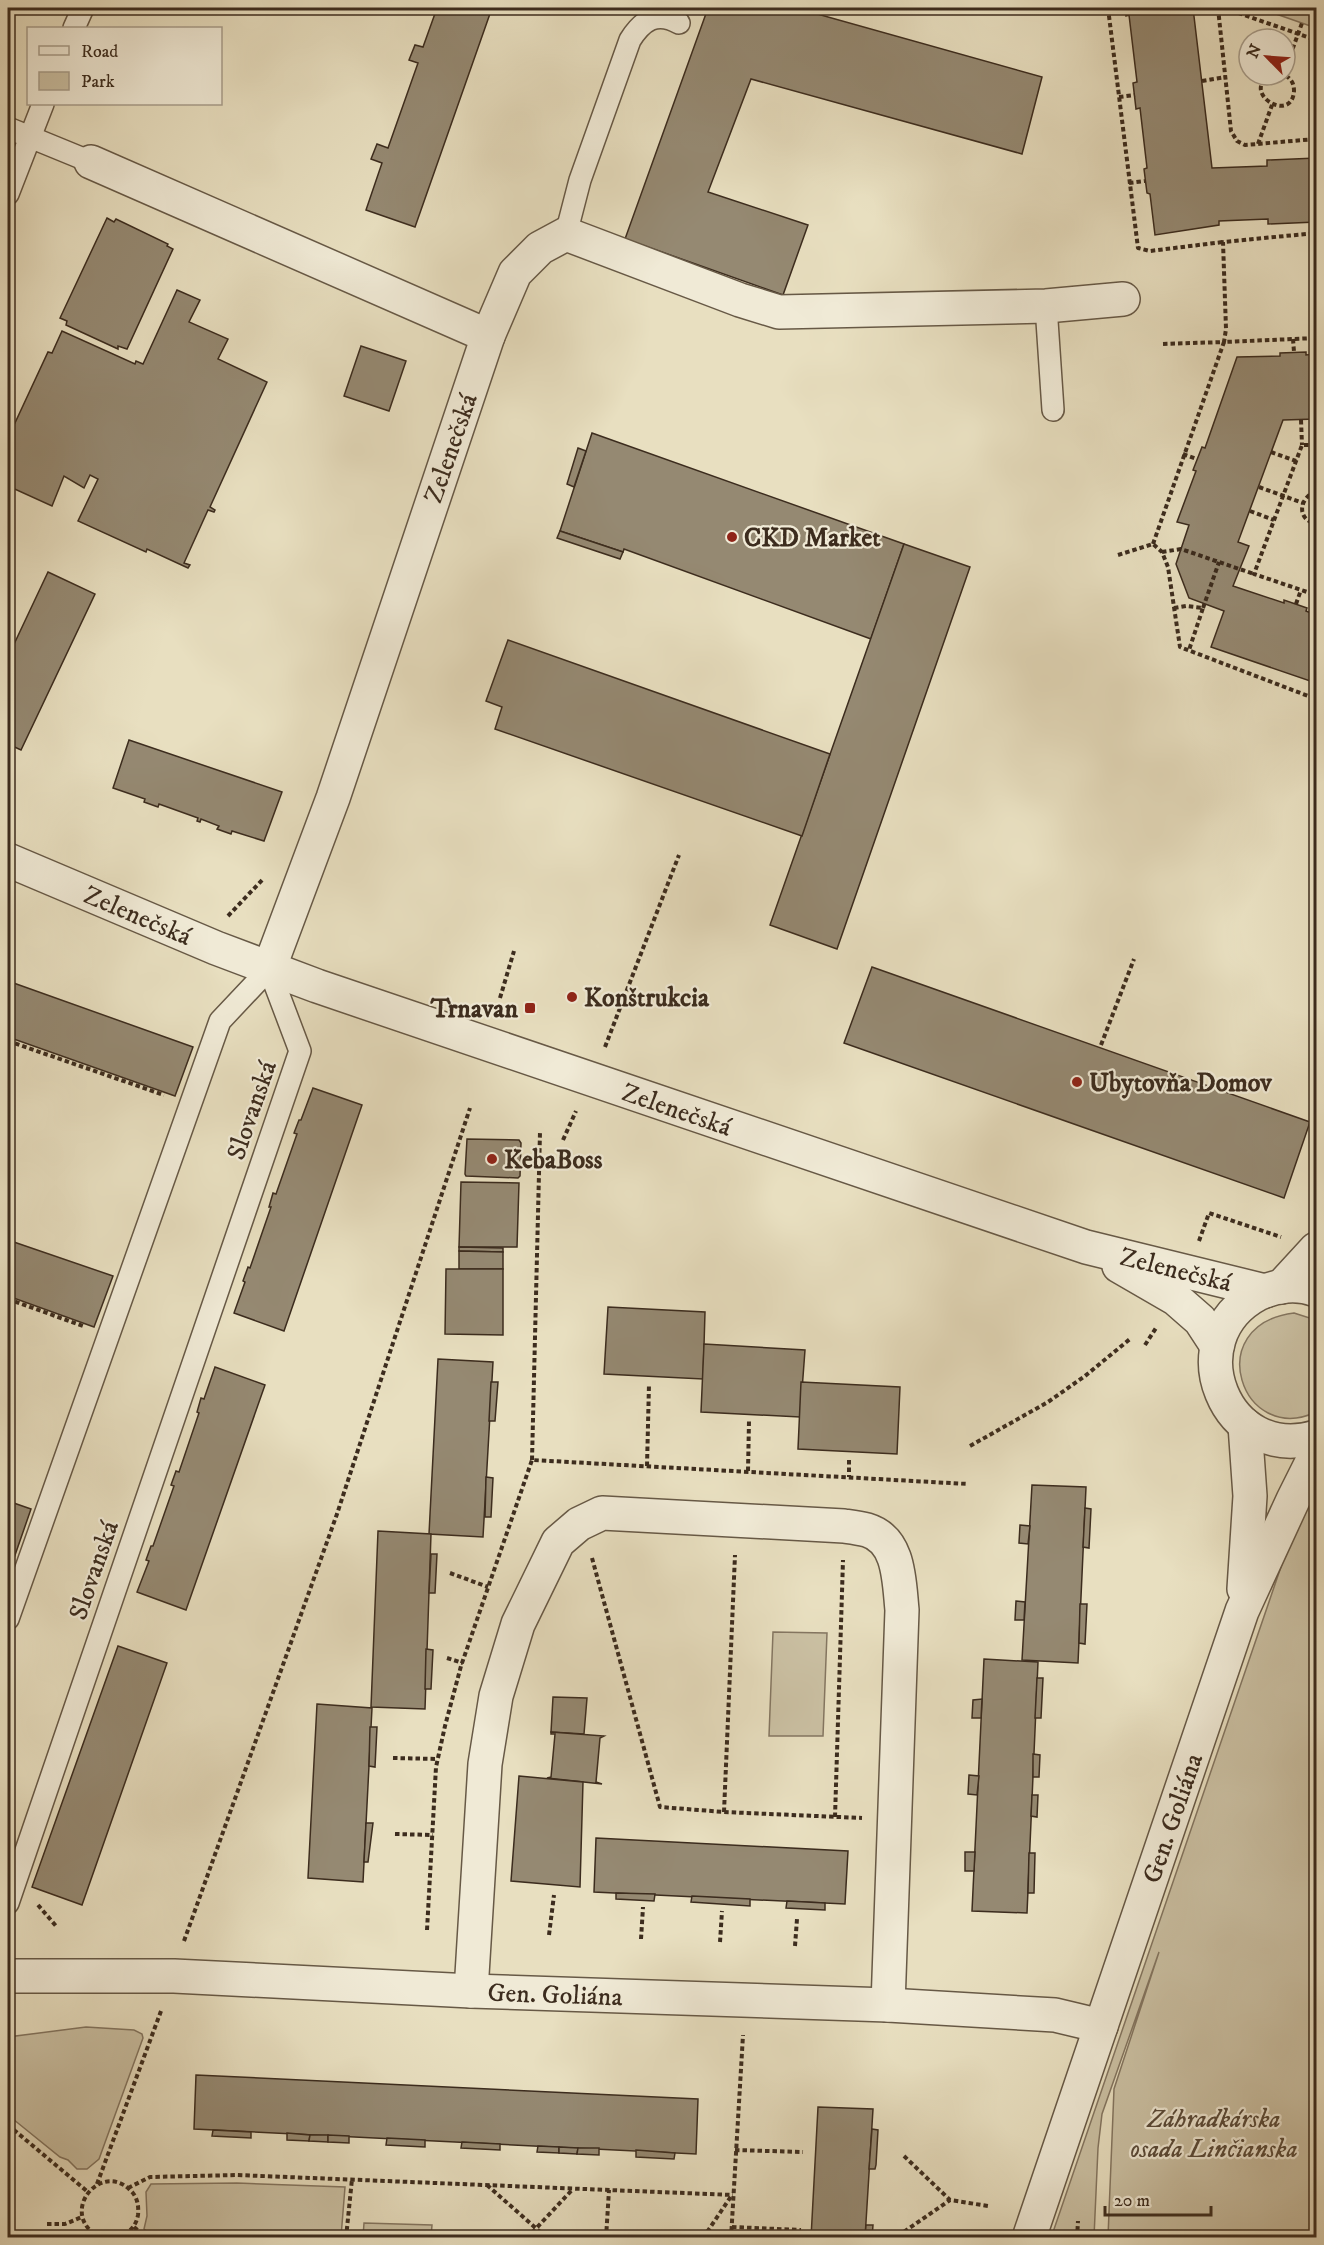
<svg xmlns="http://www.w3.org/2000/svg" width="1324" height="2245" font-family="'IM FELL DW Pica',serif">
<rect width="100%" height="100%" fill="#e8dfc0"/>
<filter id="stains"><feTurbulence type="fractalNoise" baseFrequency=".00333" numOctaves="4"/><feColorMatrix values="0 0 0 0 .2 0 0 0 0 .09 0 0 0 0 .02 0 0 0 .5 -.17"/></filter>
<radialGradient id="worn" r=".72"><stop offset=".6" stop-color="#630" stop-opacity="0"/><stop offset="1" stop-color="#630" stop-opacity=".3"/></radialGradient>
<!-- green -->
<g fill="#cbc1a4" stroke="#847661" stroke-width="1.5">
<path d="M 1259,8 L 1316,8 L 1316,28 Z"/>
<path d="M 1294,1313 L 1316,1320 L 1316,1412 C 1242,1447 1200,1325 1294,1313 Z"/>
<path d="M 1316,1490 L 1316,2237 L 1108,2237 L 1114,2089 L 1159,1952 L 1102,2114 L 1098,2148 L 1094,2237 L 1051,2238 L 1283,1561 L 1301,1511 Z"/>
<path d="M 773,1632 L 827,1633 L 823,1736 L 769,1736 Z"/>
<path d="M 86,2027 L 134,2030 L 142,2034 L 143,2038 L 99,2159 L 87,2169 L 77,2169 L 68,2160 L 60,2157 L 8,2115 L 8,2037 Z"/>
<path d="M 237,2183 L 345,2187 L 341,2237 L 155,2238 L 144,2229 L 147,2216 L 146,2192 L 151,2184 Z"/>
<path d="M 364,2223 L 432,2225 L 431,2237 L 363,2237 Z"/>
</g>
<!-- building -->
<g fill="#958972" stroke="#3c2c1e" stroke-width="1.5">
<path d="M 437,8 L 492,8 L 415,227 L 366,210 L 382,163 L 371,159 L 377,144 L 388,148 L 418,63 L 409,60 L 415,45 L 423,47 Z"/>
<path d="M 708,8 L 796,8 L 1042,77 L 1022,154 L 751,79 L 708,192 L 808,225 L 783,295 L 625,239 Z"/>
<path d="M 1125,8 L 1193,8 L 1212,168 L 1267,166 L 1267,160 L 1316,158 L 1316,222 L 1268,224 L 1268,219 L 1219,221 L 1219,225 L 1155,235 L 1150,194 L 1147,193 L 1144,169 L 1147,168 L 1140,108 L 1136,109 L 1133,83 L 1137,82 L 1129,15 L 1126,16 Z"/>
<path d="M 107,218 L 114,222 L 116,219 L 168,244 L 167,246 L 173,249 L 127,349 L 118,346 L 118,349 L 66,325 L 67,321 L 60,318 Z"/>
<path d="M 177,290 L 200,300 L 189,322 L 228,339 L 218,359 L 267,382 L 210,507 L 215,510 L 214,512 L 208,510 L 184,563 L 190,565 L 188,568 L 147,549 L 146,552 L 78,521 L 98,479 L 90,475 L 84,488 L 64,476 L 52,506 L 8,486 L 8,438 L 48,352 L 52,353 L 62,331 L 135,364 L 136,361 L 143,364 Z"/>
<path d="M 361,346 L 406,361 L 389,411 L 344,396 Z"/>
<path d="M 1306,352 L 1306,355 L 1316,354 L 1316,419 L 1283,420 L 1238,542 L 1249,546 L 1233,586 L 1284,603 L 1284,600 L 1307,608 L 1306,611 L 1316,615 L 1316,683 L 1211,647 L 1224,611 L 1189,598 L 1176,564 L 1189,525 L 1177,522 L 1196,471 L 1193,470 L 1202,447 L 1205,448 L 1237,357 L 1280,356 L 1280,353 Z"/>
<path d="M 592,433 L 904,544 L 871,639 L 624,549 L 623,552 L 560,531 Z"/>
<path d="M 578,448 L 586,451 L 574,487 L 567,484 Z"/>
<path d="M 560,531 L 623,552 L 620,559 L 557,538 Z"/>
<path d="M 904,544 L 970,567 L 837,949 L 770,925 Z"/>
<path d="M 48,572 L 95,594 L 21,750 L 8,744 L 8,657 Z"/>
<path d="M 508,640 L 830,754 L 802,836 L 495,729 L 502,707 L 486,701 Z"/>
<path d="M 129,740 L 282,792 L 264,841 L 232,831 L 231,834 L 217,829 L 219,826 L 201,819 L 200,822 L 197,821 L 198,818 L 159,804 L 158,807 L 144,802 L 145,799 L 113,788 Z"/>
<path d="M 872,967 L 1310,1122 L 1284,1198 L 844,1043 Z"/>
<path d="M 8,981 L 193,1047 L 175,1096 L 8,1037 Z"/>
<path d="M 313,1088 L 362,1105 L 284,1331 L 234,1313 L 245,1282 L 243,1281 L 248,1267 L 250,1268 L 271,1207 L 269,1207 L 273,1193 L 276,1194 L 297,1134 L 294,1133 L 299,1120 L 301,1120 Z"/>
<path d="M 467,1139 L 519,1140 L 521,1143 L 520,1176 L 518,1178 L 466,1176 L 465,1174 Z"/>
<path d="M 461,1182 L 519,1183 L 517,1247 L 459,1247 Z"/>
<path d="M 8,1240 L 113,1276 L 94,1327 L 8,1296 Z"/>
<path d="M 459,1247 L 503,1248 L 503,1252 L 459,1251 Z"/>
<path d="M 459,1251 L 503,1252 L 503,1269 L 459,1269 Z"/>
<path d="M 446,1269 L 503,1269 L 503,1335 L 445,1334 Z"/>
<path d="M 608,1307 L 705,1312 L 703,1379 L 604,1374 Z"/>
<path d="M 704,1344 L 805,1350 L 800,1417 L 701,1412 Z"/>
<path d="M 438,1359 L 493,1362 L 483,1537 L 429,1534 Z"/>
<path d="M 215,1367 L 265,1385 L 186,1610 L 137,1592 L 149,1561 L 146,1560 L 151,1546 L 153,1546 L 174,1486 L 171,1485 L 176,1471 L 179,1472 L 199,1413 L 197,1412 L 201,1398 L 204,1399 Z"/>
<path d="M 491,1382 L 498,1382 L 495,1421 L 489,1421 Z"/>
<path d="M 801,1382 L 900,1387 L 897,1454 L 798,1449 Z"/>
<path d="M 486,1477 L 493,1478 L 491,1517 L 485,1517 Z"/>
<path d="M 1032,1485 L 1086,1487 L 1078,1663 L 1022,1660 Z"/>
<path d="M 8,1501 L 31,1509 L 14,1558 L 8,1556 Z"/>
<path d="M 1085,1508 L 1091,1509 L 1089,1548 L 1083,1547 Z"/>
<path d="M 1020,1525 L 1030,1526 L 1028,1544 L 1019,1543 Z"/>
<path d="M 378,1531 L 431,1534 L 425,1709 L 371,1707 Z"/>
<path d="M 431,1554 L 437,1554 L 435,1593 L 429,1593 Z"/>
<path d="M 1016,1601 L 1025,1602 L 1024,1620 L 1015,1620 Z"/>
<path d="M 1080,1604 L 1087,1604 L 1085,1644 L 1079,1643 Z"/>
<path d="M 118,1646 L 167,1663 L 82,1905 L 32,1887 Z"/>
<path d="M 426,1649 L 433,1650 L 431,1689 L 425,1689 Z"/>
<path d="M 984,1659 L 1038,1662 L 1027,1913 L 972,1911 Z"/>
<path d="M 1037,1678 L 1043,1678 L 1041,1718 L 1035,1718 Z"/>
<path d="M 553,1697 L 587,1698 L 584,1734 L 551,1732 Z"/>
<path d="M 982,1699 L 981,1718 L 972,1718 L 973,1700 Z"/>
<path d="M 317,1704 L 372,1708 L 363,1882 L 308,1878 Z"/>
<path d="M 370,1727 L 377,1727 L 375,1767 L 369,1766 Z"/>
<path d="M 551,1732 L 604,1736 L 600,1738 L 596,1782 L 602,1784 L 547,1778 L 551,1777 L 555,1734 L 551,1734 Z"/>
<path d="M 1033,1754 L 1040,1755 L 1039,1777 L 1033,1777 Z"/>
<path d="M 969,1775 L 979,1776 L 977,1795 L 968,1794 Z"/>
<path d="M 519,1776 L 583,1782 L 580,1887 L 511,1881 Z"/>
<path d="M 1032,1795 L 1038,1795 L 1037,1817 L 1031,1816 Z"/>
<path d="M 366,1823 L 373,1823 L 368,1862 L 364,1862 Z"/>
<path d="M 596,1838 L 848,1851 L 845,1904 L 594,1892 Z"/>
<path d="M 965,1852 L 975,1852 L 974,1871 L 965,1871 Z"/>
<path d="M 1029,1853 L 1035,1853 L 1034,1893 L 1028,1893 Z"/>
<path d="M 616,1893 L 655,1894 L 654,1901 L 616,1899 Z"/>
<path d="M 692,1896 L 750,1899 L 750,1906 L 691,1902 Z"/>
<path d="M 787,1901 L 825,1903 L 825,1910 L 786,1908 Z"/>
<path d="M 196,2075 L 698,2099 L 696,2154 L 194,2129 Z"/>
<path d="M 818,2107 L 873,2109 L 865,2238 L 811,2238 Z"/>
<path d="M 872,2129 L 878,2130 L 876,2165 L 875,2169 L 869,2169 Z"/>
<path d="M 213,2130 L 251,2132 L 251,2138 L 212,2136 Z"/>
<path d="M 287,2133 L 310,2135 L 309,2141 L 287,2140 Z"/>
<path d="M 310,2135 L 328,2135 L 328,2142 L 309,2141 Z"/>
<path d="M 328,2135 L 349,2136 L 349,2143 L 328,2142 Z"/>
<path d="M 387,2138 L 425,2140 L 425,2147 L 386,2145 Z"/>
<path d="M 462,2142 L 500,2144 L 500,2150 L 461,2148 Z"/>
<path d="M 538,2146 L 559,2147 L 559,2153 L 537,2152 Z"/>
<path d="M 559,2147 L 578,2148 L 577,2154 L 559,2153 Z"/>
<path d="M 578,2148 L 599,2148 L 599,2155 L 577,2154 Z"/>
<path d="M 636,2150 L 675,2153 L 674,2159 L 636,2157 Z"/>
<path d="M 866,2225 L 873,2225 L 872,2238 L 865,2238 Z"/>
</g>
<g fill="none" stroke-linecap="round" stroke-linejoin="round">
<defs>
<g id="service">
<path d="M 74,28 L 83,8"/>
<path d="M 8,128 L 91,162"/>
<path d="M 8,194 L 43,104"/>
<path d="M 566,234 L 580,180 L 630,40 C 642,21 656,10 679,23"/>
<path d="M 1046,306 L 1053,410"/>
<path d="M 8,1619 L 220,1021 L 269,969 L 300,1051 L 8,1903"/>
</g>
<g id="minor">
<path d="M 91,162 L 488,336 L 333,798 L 269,969"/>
<path d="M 488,336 L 515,273 L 540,248 L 566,234 L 740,300 L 779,312 L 1046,306 L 1123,299"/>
<path d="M 1281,1287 L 1316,1249"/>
<path d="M 1244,1589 L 1250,1496 L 1245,1425"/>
<path d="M 8,1976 L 174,1976 L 471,1991 L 888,2005 L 1055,2015 L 1101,2026"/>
<path d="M 471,1991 L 485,1764 L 496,1696 L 518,1624 L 558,1542 L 579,1524 L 602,1513 L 844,1526 C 851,1527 859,1528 867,1530 C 900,1540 899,1581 902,1610 L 888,2005"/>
<path d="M 1029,2238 L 1242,1611 L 1293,1500 L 1316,1454"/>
</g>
<g id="tertiary">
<path d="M 8,860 L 216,948 L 317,986 L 1086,1247 L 1265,1291"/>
<path d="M 1119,1266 L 1176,1299 L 1200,1320 L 1217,1346"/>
<path d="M 1316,1290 C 1298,1283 1276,1285 1258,1294 C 1174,1339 1226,1465 1316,1437"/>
</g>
</defs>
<!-- service casing -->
<use href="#service" stroke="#675946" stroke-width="24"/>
<!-- minor casing -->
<use href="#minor" stroke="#675946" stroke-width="36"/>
<!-- tertiary casing -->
<use href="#tertiary" stroke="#675946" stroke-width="36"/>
<!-- path -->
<g stroke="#3c2c1e" stroke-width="4" stroke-dasharray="4.5 3" stroke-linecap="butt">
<path d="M 1108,8 L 1138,248 L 1150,251 L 1223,242"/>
<path d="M 1218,8 L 1231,131 L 1237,141 L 1245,145 L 1316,139"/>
<path d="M 1224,8 L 1316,40"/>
<path d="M 1285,70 L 1302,23"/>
<path d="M 1271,75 C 1239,92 1292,125 1294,91 C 1294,83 1291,79 1285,75"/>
<path d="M 1202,81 L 1226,77"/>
<path d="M 1119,97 L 1135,95"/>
<path d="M 1258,144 L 1272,105"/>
<path d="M 1129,183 L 1145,181"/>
<path d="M 1293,339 L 1294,352"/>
<path d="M 1163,344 L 1224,342 L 1226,329 L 1223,242 L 1316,233"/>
<path d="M 1301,420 L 1302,445"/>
<path d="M 1316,445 L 1302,445 L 1254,574 L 1316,595"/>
<path d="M 1271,452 L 1296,461"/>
<path d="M 1183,454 L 1197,459"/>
<path d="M 1259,487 L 1303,503"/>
<path d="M 1316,491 C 1299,498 1296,519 1316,524"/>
<path d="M 1250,511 L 1274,520"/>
<path d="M 1153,544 L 1224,342 L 1316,338"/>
<path d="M 1162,552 L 1181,549 L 1254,574"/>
<path d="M 1118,555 L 1153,544 L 1162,552 L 1168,567 L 1180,647 L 1316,699"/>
<path d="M 1296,604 L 1301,590"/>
<path d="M 1174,608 L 1186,606 L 1203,608 L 1189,650"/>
<path d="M 1203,608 L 1219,562"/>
<path d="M 228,916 L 264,878"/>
<path d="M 500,998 L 514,951"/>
<path d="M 8,1041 L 164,1095"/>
<path d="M 1101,1045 L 1134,959"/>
<path d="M 605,1047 L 679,855"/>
<path d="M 563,1140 L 576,1111"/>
<path d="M 1199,1241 L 1209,1213 L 1281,1237"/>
<path d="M 8,1299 L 83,1326"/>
<path d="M 1145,1345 L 1156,1328"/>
<path d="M 970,1446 L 1048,1402 L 1085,1376 L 1130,1339"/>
<path d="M 532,1460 L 540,1132"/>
<path d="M 849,1460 L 849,1477"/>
<path d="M 647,1466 L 649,1384"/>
<path d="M 748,1471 L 749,1421"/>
<path d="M 592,1558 L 660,1807 L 724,1812 L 862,1818"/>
<path d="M 450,1573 L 488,1587"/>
<path d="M 447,1658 L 463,1663"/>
<path d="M 393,1758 L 437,1759"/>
<path d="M 724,1812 L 735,1555"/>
<path d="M 835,1817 L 843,1560"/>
<path d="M 395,1834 L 433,1835"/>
<path d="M 38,1905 L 56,1926"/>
<path d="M 427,1930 L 436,1767 L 445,1726 L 461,1666 L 532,1460 L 968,1484"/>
<path d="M 549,1935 L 554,1895"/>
<path d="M 641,1939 L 643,1907"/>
<path d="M 184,1941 L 337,1514 L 470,1108"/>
<path d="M 720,1942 L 722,1911"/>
<path d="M 795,1946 L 797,1919"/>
<path d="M 8,2125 L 88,2192"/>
<path d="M 735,2150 L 803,2152"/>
<path d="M 904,2156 L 950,2200 L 988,2206"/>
<path d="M 97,2184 L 161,2011"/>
<path d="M 487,2185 L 547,2238"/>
<path d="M 128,2188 L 150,2177 L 237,2175 L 733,2195"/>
<path d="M 47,2224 L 65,2224 L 82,2217"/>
<path d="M 134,2227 L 147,2238"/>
<path d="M 732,2227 L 801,2230"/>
<path d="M 898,2236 L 950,2200"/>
<path d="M 101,2238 C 56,2215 100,2160 130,2190 C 137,2196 139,2205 138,2215 C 136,2227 128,2234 117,2238"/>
<path d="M 346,2238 L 352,2179"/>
<path d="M 527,2238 L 573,2189"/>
<path d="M 606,2238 L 609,2190"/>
<path d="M 703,2238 L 732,2195"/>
<path d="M 731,2238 L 743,2035"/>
<path d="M 1077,2238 L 1078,2221"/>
</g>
<!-- service -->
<use href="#service" stroke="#f0ead6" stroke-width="21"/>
<!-- minor -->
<use href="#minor" stroke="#f0ead6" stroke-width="33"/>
<!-- tertiary -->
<use href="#tertiary" stroke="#f0ead6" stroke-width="33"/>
</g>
<!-- markers -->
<g fill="#8f2418" stroke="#f0ead6" stroke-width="2">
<circle cx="732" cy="537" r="6"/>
<circle cx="572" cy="997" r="6"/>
<rect x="524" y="1002" width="12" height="12" rx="3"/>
<circle cx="1077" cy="1082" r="6"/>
<circle cx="492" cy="1159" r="6"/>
</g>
<g text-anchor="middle" stroke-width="4.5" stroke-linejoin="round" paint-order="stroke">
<!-- street labels -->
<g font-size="26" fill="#3c2c1e" stroke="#f0ead6">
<text transform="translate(450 448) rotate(-71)" y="9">Zelenečská</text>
<text transform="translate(138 915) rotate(23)" y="9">Zelenečská</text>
<text transform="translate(677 1109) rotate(19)" y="9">Zelenečská</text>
<text transform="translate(251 1110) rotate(-71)" y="9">Slovanská</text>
<text transform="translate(1176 1269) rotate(14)" y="9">Zelenečská</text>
<text transform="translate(93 1570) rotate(-71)" y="9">Slovanská</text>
<text transform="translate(1172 1818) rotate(-71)" y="9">Gen. Goliána</text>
<text transform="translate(555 1994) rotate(2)" y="9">Gen. Goliána</text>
</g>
<!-- poi labels -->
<g font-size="26" font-weight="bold" fill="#3c2c1e" stroke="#f0ead6" text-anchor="start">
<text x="744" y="546">CKD Market</text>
<text x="584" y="1006">Konštrukcia</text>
<text x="518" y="1017" text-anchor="end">Trnavan</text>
<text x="1089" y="1091">Ubytovňa Domov</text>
<text x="504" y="1168">KebaBoss</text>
</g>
<!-- park labels -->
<g font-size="26" font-style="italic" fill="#594a39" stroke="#f0ead6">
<text x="1214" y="2127">Záhradkárska<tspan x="1214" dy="30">osada Linčianska</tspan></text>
</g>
</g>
<!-- margin -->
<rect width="1324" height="2245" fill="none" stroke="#e8dfc0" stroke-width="30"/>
<rect x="9" y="9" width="1306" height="2227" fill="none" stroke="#3c2c1e" stroke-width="3"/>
<rect x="15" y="15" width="1294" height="2215" fill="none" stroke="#3c2c1e" stroke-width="1.5"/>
<!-- legend -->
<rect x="27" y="27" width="195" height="78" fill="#f0ead6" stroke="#a89e8c" stroke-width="1.5"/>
<rect x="39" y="46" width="30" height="9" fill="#f0ead6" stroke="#a89e8c" stroke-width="1.5"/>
<text x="81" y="57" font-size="18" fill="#3c2c1e">Road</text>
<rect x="39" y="72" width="30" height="18" fill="#cbc1a4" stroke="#a89e8c" stroke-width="1.5"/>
<text x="81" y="87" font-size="18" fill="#3c2c1e">Park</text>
<!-- north arrow -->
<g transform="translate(1267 57) rotate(295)"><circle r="28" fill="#f0ead6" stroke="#a89e8c" stroke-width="1.5"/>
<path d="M0-4.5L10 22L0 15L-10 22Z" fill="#8f2418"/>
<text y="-9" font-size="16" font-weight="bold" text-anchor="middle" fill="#3c2c1e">N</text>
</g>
<!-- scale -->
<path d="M1105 2206v9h106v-9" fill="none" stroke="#3c2c1e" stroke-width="3"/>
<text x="1114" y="2206" font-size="18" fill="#3c2c1e" stroke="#f0ead6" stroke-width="4.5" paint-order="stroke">20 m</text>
<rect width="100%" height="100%" filter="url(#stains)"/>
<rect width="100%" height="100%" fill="url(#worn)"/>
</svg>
